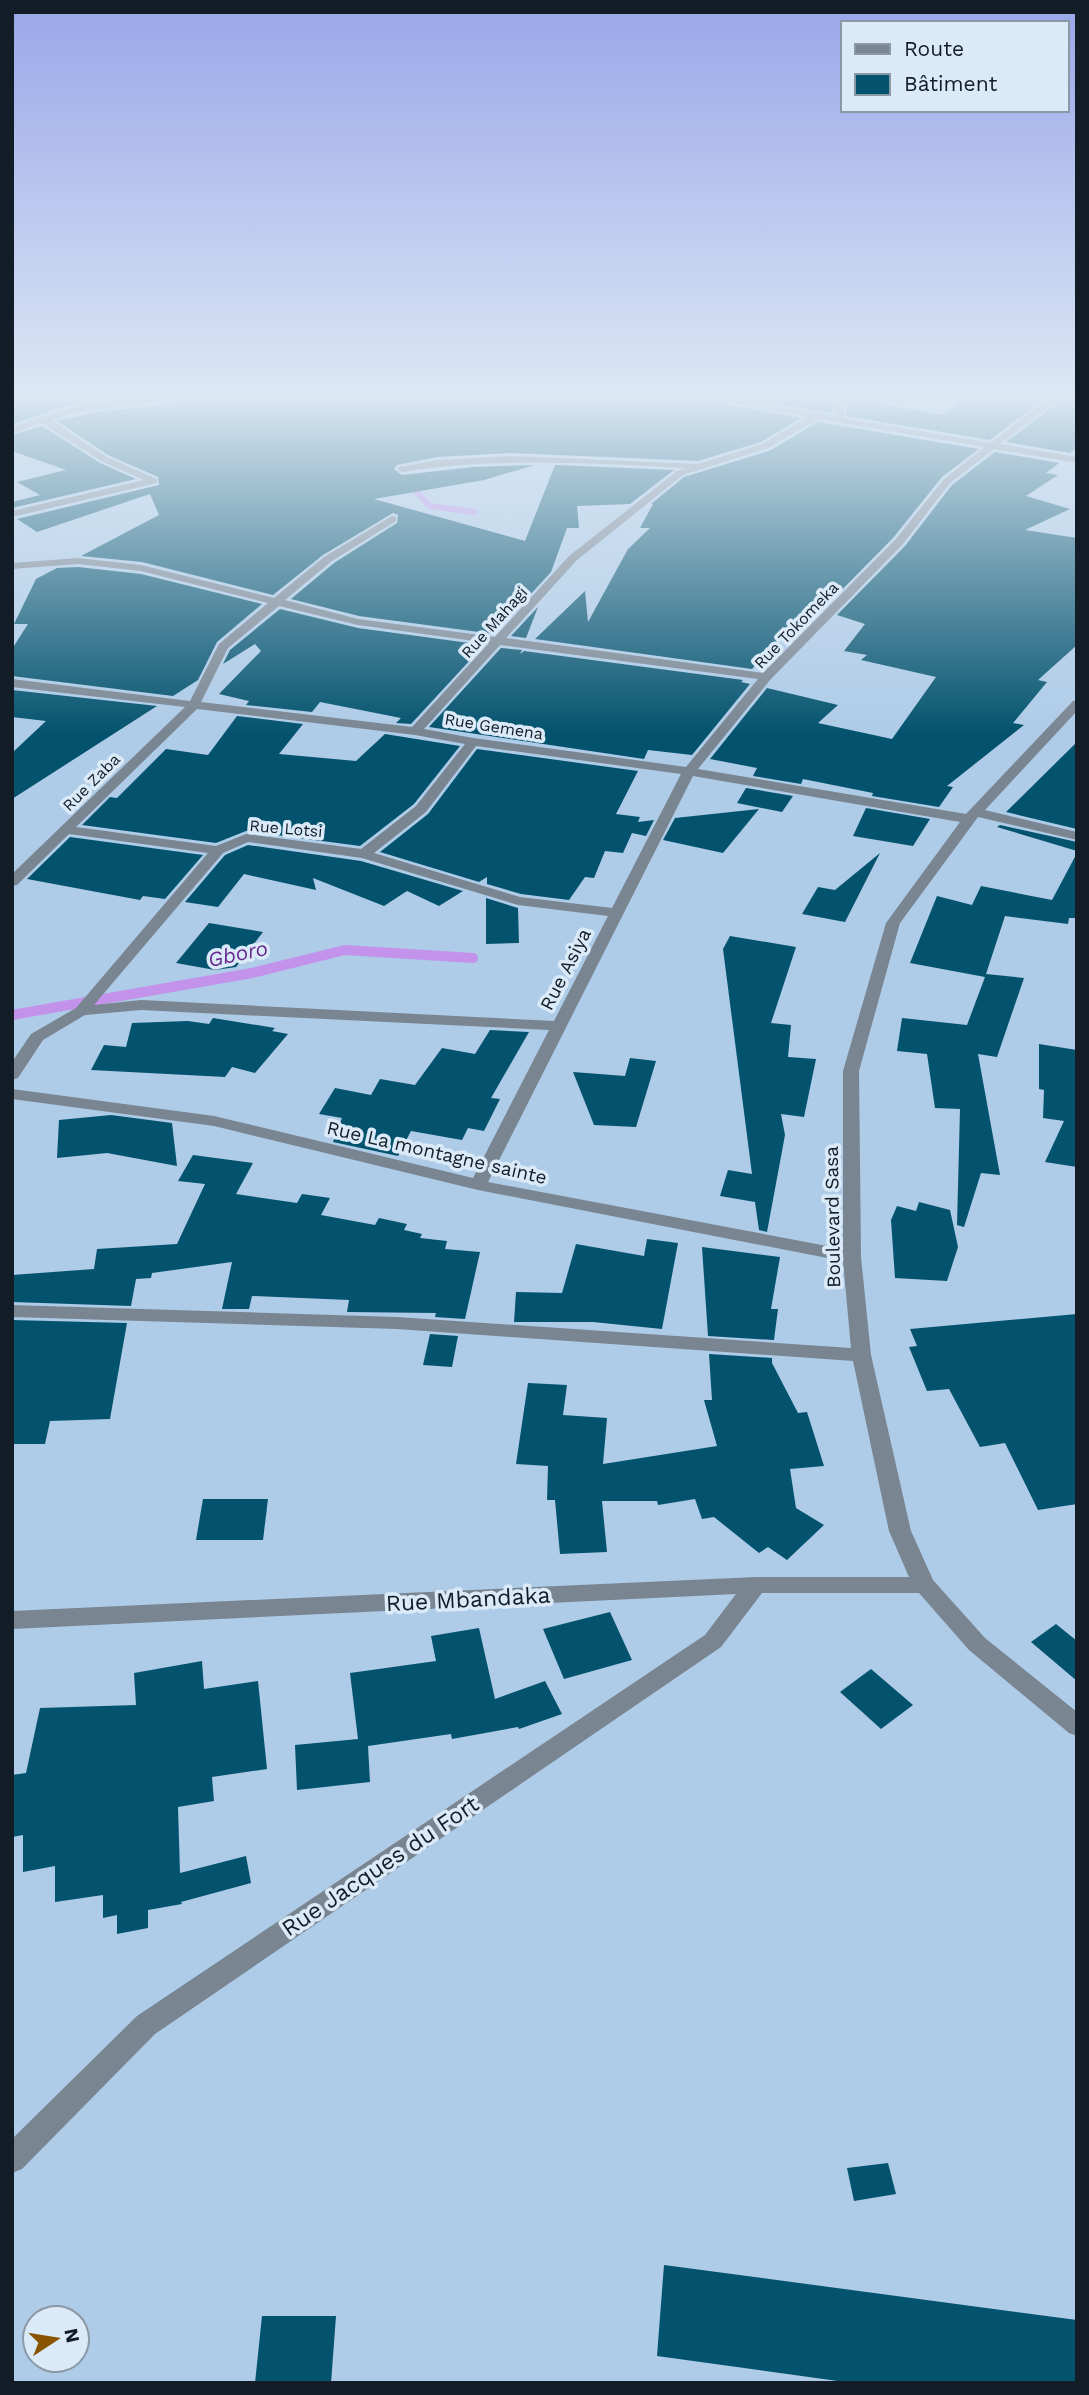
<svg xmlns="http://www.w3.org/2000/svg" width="1089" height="2395" font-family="'Work Sans',sans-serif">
<rect width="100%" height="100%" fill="#aecbe7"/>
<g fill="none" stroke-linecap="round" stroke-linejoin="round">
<!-- stream-far1 -->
<path stroke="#c392ea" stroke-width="6" d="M 407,482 L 430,506 L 474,512"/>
<!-- stream -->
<path stroke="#c392ea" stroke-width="10" d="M 12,1015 L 252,973 L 345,950 L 473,958"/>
</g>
<!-- building -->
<g fill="#04536e">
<path d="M 17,398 L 54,398 L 59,402 L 96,401 L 75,403 L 12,424 L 12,401 L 17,401 Z"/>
<path d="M 233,398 L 258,398 L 265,402 L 307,398 L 703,398 L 706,401 L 801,418 L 761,442 L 698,461 L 511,453 L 438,457 L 397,465 L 394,469 L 402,475 L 473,467 L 535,465 L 484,480 L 374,499 L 525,541 L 555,465 L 674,470 L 630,504 L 577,506 L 579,528 L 567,528 L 551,572 L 494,634 L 359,616 L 291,599 L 334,563 L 397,523 L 398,515 L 393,513 L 323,555 L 273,595 L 142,562 L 81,556 L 159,515 L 150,494 L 37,532 L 17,519 L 159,485 L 158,477 L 108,455 L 57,421 L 97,412 Z"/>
<path d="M 737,398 L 785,398 L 834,403 L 832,413 Z"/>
<path d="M 963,398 L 1045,398 L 990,440 L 846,416 L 847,404 L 853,405 L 856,400 L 943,415 Z"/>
<path d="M 1059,398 L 1077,398 L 1077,447 L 1070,453 L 1006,442 L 1058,403 Z"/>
<path d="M 818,422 L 979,449 L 942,477 L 893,538 L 822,610 L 817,609 L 787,630 L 752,669 L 535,639 L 585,591 L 588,622 L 628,549 L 650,528 L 640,528 L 653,504 L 651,504 L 684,477 L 769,451 Z"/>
<path d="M 42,426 L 100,463 L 136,479 L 12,508 L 12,502 L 40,495 L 17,482 L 66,470 L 12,451 L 12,435 Z"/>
<path d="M 995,452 L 1059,463 L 1046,473 L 1058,475 L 1026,496 L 1070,509 L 1025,530 L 1077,538 L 1077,645 L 1038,680 L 1047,682 L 1013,723 L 1024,725 L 947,786 L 953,787 L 939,807 L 872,796 L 873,793 L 803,779 L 801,784 L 753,776 L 757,768 L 710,759 L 767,688 L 838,705 L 818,723 L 892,739 L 936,677 L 861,660 L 867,655 L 844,651 L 865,624 L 837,615 L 905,546 L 952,485 Z"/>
<path d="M 78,567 L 141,574 L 262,604 L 217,642 L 198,680 L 173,696 L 12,676 L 12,649 L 28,624 L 14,624 L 36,579 L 57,568 Z"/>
<path d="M 538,607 L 526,638 L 511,636 Z"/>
<path d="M 280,609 L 358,628 L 484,645 L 411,724 L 396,723 L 401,718 L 320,702 L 312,712 L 246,705 L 249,701 L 219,694 L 261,651 L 255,644 L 223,664 L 230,650 Z"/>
<path d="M 501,648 L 522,650 L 520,654 L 524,651 L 743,680 L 741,682 L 750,684 L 692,755 L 648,750 L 644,759 L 429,727 Z"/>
<path d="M 12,690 L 157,706 L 12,799 L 12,753 L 46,721 L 12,717 Z"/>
<path d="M 237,716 L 303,724 L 279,754 L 356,761 L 385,734 L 460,746 L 414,804 L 360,846 L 246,831 L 216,843 L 82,825 L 110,797 L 117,798 L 166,749 L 208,755 Z"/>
<path d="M 1077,742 L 1077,829 L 1006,812 Z"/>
<path d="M 477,749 L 638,771 L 616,814 L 640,817 L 638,822 L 654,820 L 646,836 L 632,833 L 623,853 L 605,851 L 594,878 L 585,877 L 569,900 L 521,894 L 487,884 L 487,877 L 479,882 L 380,852 L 428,814 Z"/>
<path d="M 746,788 L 793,796 L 782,812 L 737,803 Z"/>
<path d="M 866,808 L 930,819 L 913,846 L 853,836 Z"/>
<path d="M 759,809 L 723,853 L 663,840 L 675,818 Z"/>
<path d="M 1000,825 L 1077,842 L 1077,851 L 997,827 Z"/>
<path d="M 70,837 L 203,855 L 165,899 L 143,896 L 140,900 L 27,879 Z"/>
<path d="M 248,845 L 361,861 L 463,891 L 439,906 L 407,891 L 384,906 L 313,878 L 316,890 L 244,874 L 218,907 L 185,902 L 225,855 Z"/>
<path d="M 880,853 L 845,922 L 802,914 L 818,887 L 835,890 Z"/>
<path d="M 1077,853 L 1077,918 L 1069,918 L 1068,924 L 1005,916 L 986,974 L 1024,978 L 997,1057 L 978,1054 L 1000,1175 L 981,1173 L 964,1227 L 957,1225 L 960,1109 L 935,1108 L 927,1054 L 897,1051 L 902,1018 L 967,1025 L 985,977 L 910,963 L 937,896 L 972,905 L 981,886 L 1052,900 Z"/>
<path d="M 486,898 L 518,908 L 519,943 L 486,944 Z"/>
<path d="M 209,923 L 263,932 L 236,967 L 215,970 L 176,963 Z"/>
<path d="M 730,936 L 796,947 L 771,1023 L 791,1025 L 788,1057 L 816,1059 L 804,1117 L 781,1114 L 785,1135 L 767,1232 L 759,1230 L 755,1202 L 720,1196 L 728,1170 L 752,1174 L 723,949 Z"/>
<path d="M 213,1018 L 275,1028 L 272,1031 L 288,1034 L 255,1073 L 232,1067 L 225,1077 L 91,1070 L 104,1045 L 126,1047 L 132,1023 L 188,1021 L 209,1024 Z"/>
<path d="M 490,1030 L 529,1032 L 491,1098 L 500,1099 L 484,1131 L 468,1128 L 462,1140 L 411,1131 L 398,1156 L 333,1142 L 342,1118 L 319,1114 L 335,1088 L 371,1095 L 380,1079 L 415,1085 L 442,1048 L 475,1054 Z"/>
<path d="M 1039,1044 L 1077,1050 L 1077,1167 L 1045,1162 L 1064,1121 L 1043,1118 L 1044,1090 L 1039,1089 Z"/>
<path d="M 630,1058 L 656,1061 L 636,1127 L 594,1125 L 573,1072 L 625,1076 Z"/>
<path d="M 111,1115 L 172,1123 L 177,1166 L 107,1153 L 57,1158 L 59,1120 Z"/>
<path d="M 193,1155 L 253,1163 L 236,1194 L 297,1203 L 302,1194 L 330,1198 L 321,1215 L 375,1225 L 379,1218 L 407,1224 L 404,1230 L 422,1234 L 420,1238 L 447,1241 L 445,1249 L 480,1252 L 465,1319 L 435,1317 L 436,1313 L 347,1312 L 349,1300 L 252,1296 L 249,1309 L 222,1309 L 232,1262 L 152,1273 L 151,1278 L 136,1279 L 131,1306 L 12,1302 L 12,1275 L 94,1269 L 97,1249 L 177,1244 L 205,1184 L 178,1181 Z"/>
<path d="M 919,1202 L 950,1210 L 958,1247 L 947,1281 L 895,1278 L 891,1220 L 897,1206 L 916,1211 Z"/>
<path d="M 647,1239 L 678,1243 L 662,1329 L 593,1322 L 514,1322 L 516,1292 L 562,1293 L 576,1244 L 644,1256 Z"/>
<path d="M 702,1247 L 780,1257 L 771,1309 L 778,1309 L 774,1340 L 708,1336 Z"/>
<path d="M 1077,1314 L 1077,1504 L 1038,1510 L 1005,1443 L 980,1447 L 949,1389 L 927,1391 L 909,1347 L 917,1346 L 910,1329 Z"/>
<path d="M 12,1320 L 127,1323 L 110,1419 L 50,1421 L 45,1444 L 12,1444 Z"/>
<path d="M 430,1334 L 458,1336 L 452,1367 L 423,1365 Z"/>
<path d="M 709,1354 L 772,1358 L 772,1363 L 798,1413 L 807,1412 L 824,1466 L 790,1469 L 796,1508 L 824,1525 L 787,1560 L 768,1547 L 759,1553 L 714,1517 L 702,1519 L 695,1499 L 658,1505 L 657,1501 L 602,1501 L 607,1552 L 560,1554 L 555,1500 L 547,1500 L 548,1466 L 516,1464 L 528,1383 L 567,1385 L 563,1415 L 607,1418 L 603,1464 L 717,1446 L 704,1400 L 712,1400 Z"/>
<path d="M 203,1499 L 268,1499 L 263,1540 L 196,1540 Z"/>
<path d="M 610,1612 L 632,1660 L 564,1679 L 543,1629 Z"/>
<path d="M 1056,1624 L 1077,1641 L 1077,1681 L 1031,1642 Z"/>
<path d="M 479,1628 L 495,1699 L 545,1681 L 562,1714 L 519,1729 L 518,1727 L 452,1739 L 451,1734 L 368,1746 L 370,1782 L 297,1790 L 295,1745 L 358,1739 L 350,1673 L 436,1661 L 431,1636 Z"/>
<path d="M 202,1661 L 204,1689 L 258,1681 L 267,1769 L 212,1777 L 214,1801 L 178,1807 L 180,1873 L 246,1856 L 251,1883 L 181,1902 L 182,1904 L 148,1910 L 148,1928 L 117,1934 L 117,1915 L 103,1918 L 103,1895 L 55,1902 L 55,1866 L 23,1872 L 23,1835 L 12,1837 L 12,1775 L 26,1773 L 40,1708 L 136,1705 L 134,1673 Z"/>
<path d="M 871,1669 L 913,1705 L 881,1729 L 840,1692 Z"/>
<path d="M 888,2163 L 896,2194 L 854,2201 L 847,2168 Z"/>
<path d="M 664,2265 L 1077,2320 L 1077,2383 L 852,2383 L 657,2356 Z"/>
<path d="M 262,2316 L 336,2316 L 331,2383 L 255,2383 Z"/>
</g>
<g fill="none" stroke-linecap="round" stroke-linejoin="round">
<!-- minor -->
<g fill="#798591" fill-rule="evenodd">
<path d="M 150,398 L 173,398 L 77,412 L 51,420 L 107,457 L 157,479 L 157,483 L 12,517 L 12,511 L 144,480 L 101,461 L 42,423 L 12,433 L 12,427 L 76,406 Z"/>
<path d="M 706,398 L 723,398 L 834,416 L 837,398 L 845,398 L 843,418 L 991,443 L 1049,398 L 1056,398 L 1056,401 L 1000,444 L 1077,457 L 1077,463 L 994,449 L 950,483 L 903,544 L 770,680 L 698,769 L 966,814 L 1073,701 L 1077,700 L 1077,711 L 985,810 L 1077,832 L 1077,840 L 978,817 L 900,923 L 859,1071 L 861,1257 L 871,1355 L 911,1531 L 933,1580 L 985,1638 L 1077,1712 L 1077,1736 L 1069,1733 L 969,1650 L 919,1593 L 762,1593 L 721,1647 L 155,2034 L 22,2169 L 12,2173 L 12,2139 L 137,2016 L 705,1635 L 736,1594 L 12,1629 L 12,1611 L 756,1577 L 909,1577 L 889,1531 L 853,1361 L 397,1329 L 12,1317 L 12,1305 L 397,1317 L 851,1348 L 843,1261 L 478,1190 L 214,1126 L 12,1099 L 12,1089 L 214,1116 L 473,1178 L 549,1030 L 141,1010 L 85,1015 L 43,1040 L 18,1078 L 12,1080 L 12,1062 L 31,1034 L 76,1008 L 208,853 L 69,834 L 17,885 L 12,886 L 12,874 L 185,707 L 12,687 L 12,679 L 190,701 L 219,644 L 268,603 L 141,571 L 78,564 L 12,569 L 12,563 L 78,558 L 141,565 L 274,598 L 324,557 L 392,516 L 396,517 L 396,521 L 332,561 L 285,600 L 358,619 L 495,637 L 569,556 L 677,471 L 685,468 C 590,463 497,457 402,472 L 397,469 L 399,467 L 438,460 L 511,456 L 698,464 L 762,444 L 808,417 ZM 818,419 L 985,447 L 944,479 L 895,540 L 763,673 L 506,638 L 577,560 L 683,475 L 768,448 ZM 279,606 L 358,625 L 489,643 L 412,727 L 201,702 L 228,648 ZM 500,645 L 758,679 L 686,767 L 473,738 L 424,729 ZM 197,709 L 415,735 L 465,744 L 416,806 L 361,849 L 246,834 L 216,846 L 76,827 ZM 476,746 L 681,774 L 612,908 L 520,897 L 374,853 L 426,812 ZM 693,776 L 960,822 L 886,923 L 843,1071 L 843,1249 L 488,1182 ZM 248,842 L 362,858 L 518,905 L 608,916 L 554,1021 L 141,1000 L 94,1005 L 223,853 Z"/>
</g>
</g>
<!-- sky -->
<linearGradient id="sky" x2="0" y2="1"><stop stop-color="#99a6e9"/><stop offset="0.54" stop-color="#dbe8f4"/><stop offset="1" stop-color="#dbe8f4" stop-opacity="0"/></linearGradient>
<rect width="1089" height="733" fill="url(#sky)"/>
<g text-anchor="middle" stroke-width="7" stroke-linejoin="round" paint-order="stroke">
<!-- far-street labels -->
<g font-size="16" fill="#131d28" stroke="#dbeaf8">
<text transform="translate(494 622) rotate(-48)" y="6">Rue Mahagi</text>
<text transform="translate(796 625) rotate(-46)" y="6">Rue Tokomeka</text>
<text transform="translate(494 726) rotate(9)" y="6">Rue Gemena</text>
<text transform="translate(91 782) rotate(-45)" y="6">Rue Zaba</text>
<text transform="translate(286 828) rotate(5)" y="6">Rue Lotsi</text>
</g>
<!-- street labels -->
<g font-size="19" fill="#131d28" stroke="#dbeaf8">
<text transform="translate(565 969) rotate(-63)" y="7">Rue Asiya</text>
<text transform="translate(437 1152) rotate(13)" y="7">Rue La montagne sainte</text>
<text transform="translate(832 1217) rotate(-91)" y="7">Boulevard Sasa</text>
</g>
<!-- water labels -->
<g font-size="21" font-style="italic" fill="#66288e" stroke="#dbeaf8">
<text transform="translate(238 954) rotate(-12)" y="7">Gboro</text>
</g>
<!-- near-street labels -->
<g font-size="23" fill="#131d28" stroke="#dbeaf8">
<text transform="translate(468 1599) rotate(-3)" y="8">Rue Mbandaka</text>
<text transform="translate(380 1866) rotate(-34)" y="8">Rue Jacques du Fort</text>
</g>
</g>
<!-- border -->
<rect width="1089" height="2395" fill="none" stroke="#131d28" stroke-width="28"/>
<!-- legend -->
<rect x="841" y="21" width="228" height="91" fill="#dbeaf8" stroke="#8b98a5" stroke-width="2"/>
<rect x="855" y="44" width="35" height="10" fill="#798591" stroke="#8b98a5" stroke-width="2"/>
<text x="904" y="56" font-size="21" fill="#131d28">Route</text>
<rect x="855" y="74" width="35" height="21" fill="#04536e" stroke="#8b98a5" stroke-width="2"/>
<text x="904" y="91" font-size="21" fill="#131d28">Bâtiment</text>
<!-- north arrow -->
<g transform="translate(56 2339) rotate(78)"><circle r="33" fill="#dbeaf8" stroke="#8b98a5" stroke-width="2"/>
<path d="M0-5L12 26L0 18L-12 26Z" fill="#885400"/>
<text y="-10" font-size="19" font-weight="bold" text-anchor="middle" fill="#131d28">N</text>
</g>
</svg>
